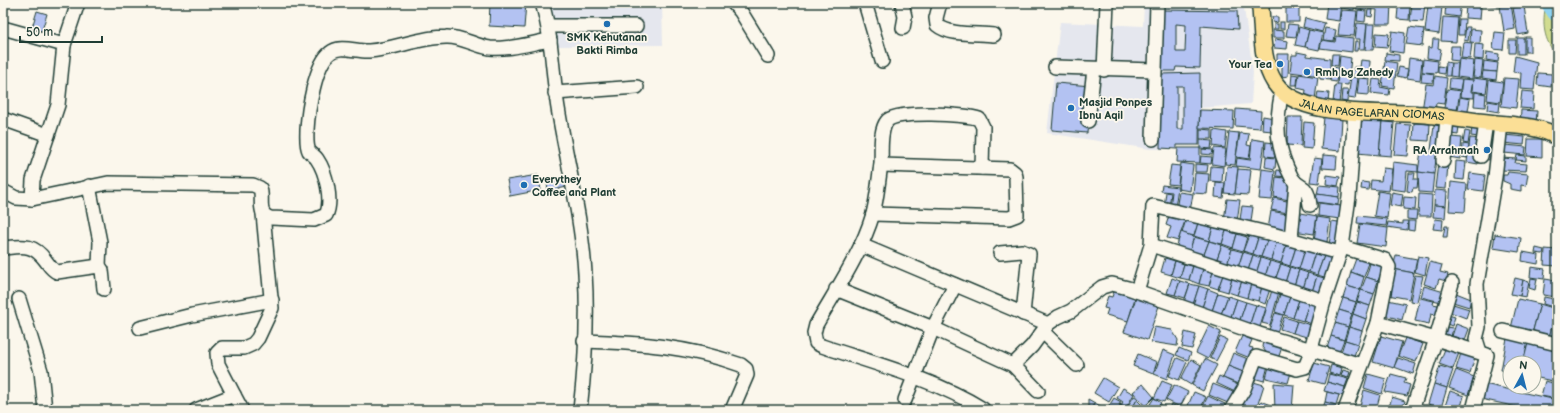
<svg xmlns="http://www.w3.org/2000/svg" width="1560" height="413" font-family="'Balsamiq Sans',sans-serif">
<rect width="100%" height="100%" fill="#fbf7ec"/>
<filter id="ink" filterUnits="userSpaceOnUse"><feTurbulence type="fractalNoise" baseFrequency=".025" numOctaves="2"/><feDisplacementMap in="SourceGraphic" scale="8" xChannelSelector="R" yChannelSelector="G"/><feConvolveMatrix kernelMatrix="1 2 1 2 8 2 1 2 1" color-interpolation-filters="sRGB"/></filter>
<g filter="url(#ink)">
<!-- built -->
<g fill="#e5e7ee">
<path d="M 546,3 L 662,3 L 663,45 L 557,46 Z"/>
<path d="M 1144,4 L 1244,8 L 1253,72 L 1251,104 L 1200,108 L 1199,145 L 1177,146 L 1177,149 L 1150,149 L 1047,133 L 1060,22 L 1143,26 Z"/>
</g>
<!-- green -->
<path fill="#d1dc8f" stroke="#788c62" d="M 1546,3 L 1557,3 L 1557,56 C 1543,39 1542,24 1546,3 Z"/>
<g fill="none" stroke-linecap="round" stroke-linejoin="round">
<!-- river -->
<path stroke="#8ed2f0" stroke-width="20" d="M 1551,3 L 1557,12"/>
</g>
<!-- building -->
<g fill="#b3c2f2" stroke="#1f3d34" fill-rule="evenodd">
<path d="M 490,3 L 526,3 L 524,28 L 489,26 Z"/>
<path d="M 1281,3 L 1300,3 L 1301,5 L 1281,7 Z"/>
<path d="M 1327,3 L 1341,3 L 1339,21 L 1325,19 Z"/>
<path d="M 1342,3 L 1355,3 L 1354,10 L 1341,8 Z"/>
<path d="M 1356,3 L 1367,3 L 1367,10 L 1356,9 Z"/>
<path d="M 1369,3 L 1391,3 L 1390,24 L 1376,24 L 1377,10 L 1368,9 Z"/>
<path d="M 1393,3 L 1407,3 L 1406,5 L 1410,5 L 1409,20 L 1397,19 L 1398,8 L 1392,7 Z"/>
<path d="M 1412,3 L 1425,3 L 1423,22 L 1410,21 Z"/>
<path d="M 1446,3 L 1461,3 L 1459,17 L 1445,15 Z"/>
<path d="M 1479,3 L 1499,3 L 1498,6 L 1479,5 Z"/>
<path d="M 1511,4 L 1515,29 L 1504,31 L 1500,6 Z"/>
<path d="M 1428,5 L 1442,7 L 1439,34 L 1425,32 Z"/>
<path d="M 1466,5 L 1481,7 L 1480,19 L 1465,18 Z"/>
<path d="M 1524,6 L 1528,33 L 1518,35 L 1513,8 Z"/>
<rect x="1286" y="8" width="13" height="14"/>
<path d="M 1162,10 L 1237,11 L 1238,29 L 1201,26 L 1200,68 L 1176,67 L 1175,71 L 1161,71 ZM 1176,24 L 1186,25 L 1185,52 L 1176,52 Z"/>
<path d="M 1341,10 L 1357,11 L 1354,36 L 1338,35 Z"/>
<path d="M 1358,10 L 1366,11 L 1365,22 L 1357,21 Z"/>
<path d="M 1368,10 L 1373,10 L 1372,17 L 1367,16 Z"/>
<path d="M 37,11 L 47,14 L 40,37 L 30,34 Z"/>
<path d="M 1272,17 L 1278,17 L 1278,22 L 1273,23 Z"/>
<path d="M 1443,17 L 1458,18 L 1456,42 L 1441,41 Z"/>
<path d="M 1305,18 L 1325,23 L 1322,32 L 1303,27 Z"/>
<path d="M 1459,19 L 1465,19 L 1464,35 L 1458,35 Z"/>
<rect x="1280" y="22" width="4" height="7"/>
<path d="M 1357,23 L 1367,24 L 1364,49 L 1359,49 L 1360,39 L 1355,39 Z"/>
<rect x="1274" y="24" width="4" height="5"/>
<path d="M 1288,24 L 1298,25 L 1296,37 L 1286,36 Z"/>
<path d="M 1367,24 L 1375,24 L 1373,50 L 1365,50 Z"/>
<path d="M 1299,27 L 1309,30 L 1305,47 L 1295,45 Z"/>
<path d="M 1409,27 L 1424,29 L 1422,46 L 1406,44 Z"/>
<path d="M 1466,27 L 1470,27 L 1468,41 L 1464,40 Z"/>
<path d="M 1325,28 L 1336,30 L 1334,41 L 1323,40 Z"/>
<path d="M 1471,29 L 1481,30 L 1480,43 L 1470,42 Z"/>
<path d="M 1273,30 L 1284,31 L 1284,38 L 1273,38 Z"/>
<path d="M 1309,30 L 1323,33 L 1319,50 L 1305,47 Z"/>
<path d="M 1392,31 L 1405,33 L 1403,53 L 1389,51 Z"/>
<path d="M 1495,32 L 1505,33 L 1503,50 L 1493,49 Z"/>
<path d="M 1376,33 L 1389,34 L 1387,48 L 1375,47 Z"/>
<path d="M 1336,36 L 1353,38 L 1352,52 L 1320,48 L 1322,40 L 1335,42 Z"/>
<rect x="1525" y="37" width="5" height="15"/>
<rect x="1517" y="38" width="7" height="16"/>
<path d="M 1275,39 L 1288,41 L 1287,49 L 1274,48 Z"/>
<path d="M 1433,39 L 1439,39 L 1438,48 L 1441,49 L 1439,60 L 1427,58 L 1428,47 L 1432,48 Z"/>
<path d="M 1509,40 L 1516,40 L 1515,53 L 1509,53 Z"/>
<path d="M 1355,41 L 1358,41 L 1357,51 L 1354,51 Z"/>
<path d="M 1463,42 L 1472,43 L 1470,59 L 1461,58 Z"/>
<path d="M 1475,44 L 1484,45 L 1483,60 L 1474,59 Z"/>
<path d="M 1451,46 L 1460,46 L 1459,61 L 1450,60 Z"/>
<path d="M 1297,52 L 1307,54 L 1307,56 L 1330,59 L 1330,80 L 1320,79 L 1320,76 L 1290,72 L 1292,55 L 1297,55 Z"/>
<path d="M 1487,52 L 1499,54 L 1498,62 L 1486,60 Z"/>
<path d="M 1386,53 L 1399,55 L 1399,61 L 1385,60 Z"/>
<path d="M 1277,54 L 1289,54 L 1288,76 L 1282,77 L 1282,66 L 1277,66 Z"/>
<path d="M 1332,54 L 1339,54 L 1338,66 L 1331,65 Z"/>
<path d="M 1340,56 L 1351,58 L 1348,85 L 1337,84 Z"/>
<path d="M 1515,56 L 1537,62 L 1534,90 L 1520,89 L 1521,73 L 1513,72 Z"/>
<path d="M 1409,58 L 1422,60 L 1420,80 L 1407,78 Z"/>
<path d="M 1423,59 L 1438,61 L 1437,73 L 1422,72 Z"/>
<path d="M 1459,59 L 1474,61 L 1472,79 L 1457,77 Z"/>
<path d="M 1361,60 L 1370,61 L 1369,78 L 1353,75 L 1354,67 L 1360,67 Z"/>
<path d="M 1475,60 L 1483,61 L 1481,78 L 1473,77 Z"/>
<path d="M 1385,61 L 1397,63 L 1394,88 L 1382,86 Z"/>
<path d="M 1484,61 L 1498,63 L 1497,72 L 1483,71 Z"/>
<path d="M 1446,62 L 1451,63 L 1450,76 L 1445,76 Z"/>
<path d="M 1451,63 L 1458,63 L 1457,77 L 1450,76 Z"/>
<path d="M 1438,66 L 1445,67 L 1444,74 L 1438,73 Z"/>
<path d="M 1332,67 L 1338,68 L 1336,82 L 1330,81 Z"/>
<path d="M 1399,67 L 1408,69 L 1406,78 L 1397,76 Z"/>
<path d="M 1483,71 L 1497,72 L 1496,80 L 1482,78 Z"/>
<path d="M 1422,72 L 1434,74 L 1433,83 L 1421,82 Z"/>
<path d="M 1200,73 L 1199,145 L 1177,145 L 1177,149 L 1160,148 L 1161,74 ZM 1177,86 L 1183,86 L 1183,129 L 1177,129 Z"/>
<path d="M 1538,73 L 1552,74 L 1551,87 L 1537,85 Z"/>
<path d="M 1292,74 L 1298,75 L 1297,85 L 1291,85 Z"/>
<path d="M 1299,74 L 1318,77 L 1315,99 L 1305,97 L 1306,90 L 1297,88 Z"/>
<path d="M 1435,76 L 1447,78 L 1444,104 L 1436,103 L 1435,113 L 1422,111 L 1426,84 L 1434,85 Z"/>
<path d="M 1351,77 L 1358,78 L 1355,99 L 1348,98 Z"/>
<path d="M 1359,78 L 1370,79 L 1369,95 L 1357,94 Z"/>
<path d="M 1450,78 L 1462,79 L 1460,90 L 1449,88 Z"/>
<path d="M 1473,78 L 1488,80 L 1486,93 L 1472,91 Z"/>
<path d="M 1504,78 L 1519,79 L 1516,108 L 1501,106 Z"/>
<path d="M 1373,79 L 1381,80 L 1380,87 L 1390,89 L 1389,95 L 1371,93 Z"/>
<path d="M 1462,79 L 1473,80 L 1471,92 L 1474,92 L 1474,98 L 1460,97 Z"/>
<path d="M 1489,80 L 1503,82 L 1500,102 L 1487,100 Z"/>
<path d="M 1056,83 L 1091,86 L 1087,133 L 1052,130 Z"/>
<path d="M 1335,85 L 1341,85 L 1339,103 L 1333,102 Z"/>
<path d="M 1447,89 L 1460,91 L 1457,110 L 1444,108 Z"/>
<path d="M 1342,90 L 1348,90 L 1347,102 L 1341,101 Z"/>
<path d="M 1522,91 L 1534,92 L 1533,109 L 1520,108 Z"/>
<path d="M 1318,92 L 1329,93 L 1328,102 L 1316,101 Z"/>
<path d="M 1475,92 L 1486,94 L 1485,107 L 1474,106 Z"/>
<path d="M 1460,97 L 1470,99 L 1467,117 L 1457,116 Z"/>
<path d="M 1488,101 L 1500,103 L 1499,112 L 1487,110 Z"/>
<path d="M 1236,109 L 1261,111 L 1260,128 L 1235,126 Z"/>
<path d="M 1200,110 L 1234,111 L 1233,129 L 1199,128 Z"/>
<path d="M 1521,110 L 1537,111 L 1536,126 L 1520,125 Z"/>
<path d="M 1263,116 L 1274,118 L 1272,131 L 1262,130 Z"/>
<path d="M 1288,117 L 1302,117 L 1301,146 L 1287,145 Z"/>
<path d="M 1324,117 L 1342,119 L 1340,151 L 1321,149 Z"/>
<path d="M 1361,119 L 1382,121 L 1379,155 L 1357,153 Z"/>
<path d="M 1382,121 L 1394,123 L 1391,156 L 1379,155 Z"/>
<path d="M 1304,122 L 1314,123 L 1312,149 L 1302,148 Z"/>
<path d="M 1414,123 L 1430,124 L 1429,141 L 1413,140 Z"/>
<path d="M 1397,124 L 1411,125 L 1408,156 L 1394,155 Z"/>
<path d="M 1434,125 L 1443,126 L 1440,152 L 1431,150 Z"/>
<path d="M 1452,125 L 1459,126 L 1458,135 L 1451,134 Z"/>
<path d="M 1472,126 L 1484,128 L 1478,137 L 1471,136 Z"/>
<path d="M 1200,129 L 1212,130 L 1212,139 L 1200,139 Z"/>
<path d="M 1214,130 L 1227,132 L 1225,148 L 1213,146 Z"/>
<path d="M 1465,131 L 1470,132 L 1468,144 L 1463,143 Z"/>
<path d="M 1229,132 L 1239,133 L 1235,165 L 1225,164 Z"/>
<path d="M 1240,133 L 1249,134 L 1247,145 L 1251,146 L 1249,159 L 1236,157 Z"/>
<path d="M 1504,135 L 1525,137 L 1524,145 L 1503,143 Z"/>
<path d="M 1451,137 L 1462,138 L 1460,159 L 1449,157 Z"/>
<path d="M 1470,138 L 1481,139 L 1478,164 L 1467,162 Z"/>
<path d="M 1252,139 L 1265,141 L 1261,169 L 1236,166 L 1237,158 L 1250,160 Z"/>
<path d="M 1528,139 L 1542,139 L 1542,157 L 1527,156 Z"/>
<path d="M 1200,140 L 1212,141 L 1211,149 L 1200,148 Z"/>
<path d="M 1485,140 L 1492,141 L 1490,160 L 1483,159 Z"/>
<path d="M 1266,142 L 1276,143 L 1275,157 L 1265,156 Z"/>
<path d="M 1463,144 L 1469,145 L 1467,158 L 1462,157 Z"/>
<path d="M 1505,145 L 1526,147 L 1525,155 L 1504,153 Z"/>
<path d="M 1178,148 L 1200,148 L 1200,163 L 1177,162 Z"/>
<path d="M 1214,148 L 1226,149 L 1224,166 L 1212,164 Z"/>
<path d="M 1202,149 L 1213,150 L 1212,155 L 1202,154 Z"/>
<path d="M 1421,151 L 1437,153 L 1434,174 L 1418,172 Z"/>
<path d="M 1323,155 L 1337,156 L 1336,169 L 1322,168 Z"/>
<path d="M 1517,155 L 1526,156 L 1526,161 L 1516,160 Z"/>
<path d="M 1201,156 L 1212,157 L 1211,164 L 1200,163 Z"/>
<path d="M 1266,157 L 1276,158 L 1275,169 L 1265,167 Z"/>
<path d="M 1314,158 L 1322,159 L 1319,183 L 1310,182 Z"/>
<path d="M 1502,158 L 1516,159 L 1515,163 L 1527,164 L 1526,171 L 1501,170 Z"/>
<path d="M 1456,161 L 1466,162 L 1464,180 L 1455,179 Z"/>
<path d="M 1393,162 L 1418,165 L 1418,172 L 1407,171 L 1405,191 L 1391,189 Z"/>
<path d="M 1181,163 L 1193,165 L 1190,191 L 1178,189 Z"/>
<path d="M 1438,163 L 1448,164 L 1446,189 L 1435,188 Z"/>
<path d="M 1195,164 L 1208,165 L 1207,172 L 1195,172 Z"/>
<path d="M 1171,165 L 1180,166 L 1178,185 L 1168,184 Z"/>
<path d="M 1211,166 L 1223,167 L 1222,182 L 1210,181 Z"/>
<path d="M 1227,166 L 1238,167 L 1235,194 L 1224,193 Z"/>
<path d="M 1383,168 L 1392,169 L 1389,191 L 1370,189 L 1371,180 L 1381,181 Z"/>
<path d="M 1238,169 L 1251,170 L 1248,195 L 1235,194 Z"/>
<path d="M 1262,169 L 1275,171 L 1272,200 L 1259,199 Z"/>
<path d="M 1277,170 L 1288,171 L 1288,177 L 1276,176 Z"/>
<path d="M 1418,172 L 1434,174 L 1432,193 L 1419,192 Z"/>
<path d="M 1508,172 L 1528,174 L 1526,186 L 1521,185 L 1521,191 L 1510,189 L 1510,184 L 1503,181 L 1503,175 L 1507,175 Z"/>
<path d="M 1195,173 L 1209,174 L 1207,194 L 1193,193 Z"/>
<path d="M 1409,173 L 1415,173 L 1414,179 L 1418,179 L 1417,188 L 1413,188 L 1412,192 L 1407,191 Z"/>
<path d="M 1470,173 L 1485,175 L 1483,191 L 1468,189 Z"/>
<path d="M 538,175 L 541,190 L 510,196 L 507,180 Z"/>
<path d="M 1327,175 L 1340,177 L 1338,186 L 1326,184 Z"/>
<path d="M 1276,177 L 1292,179 L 1289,200 L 1274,197 Z"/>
<path d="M 566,179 L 567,187 L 548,191 L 547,183 Z"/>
<path d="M 1216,182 L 1225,183 L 1223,198 L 1215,197 Z"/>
<path d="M 1362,182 L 1369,183 L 1368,190 L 1361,189 Z"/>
<path d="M 1451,182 L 1467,184 L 1465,212 L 1449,211 Z"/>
<path d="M 1162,185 L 1178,187 L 1175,208 L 1170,207 L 1172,192 L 1161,191 Z"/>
<path d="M 1319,185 L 1340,187 L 1339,197 L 1317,194 Z"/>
<path d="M 1435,190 L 1447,191 L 1446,206 L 1434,205 Z"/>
<path d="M 1378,191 L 1390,193 L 1387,218 L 1374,216 Z"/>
<path d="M 1166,192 L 1171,193 L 1169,207 L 1164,207 Z"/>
<path d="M 1179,192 L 1193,194 L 1190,211 L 1176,209 Z"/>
<path d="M 1392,192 L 1403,194 L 1401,207 L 1390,205 Z"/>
<path d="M 1317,194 L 1339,197 L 1338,205 L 1316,202 Z"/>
<path d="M 1419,194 L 1432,195 L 1431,216 L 1418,216 Z"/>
<path d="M 1404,197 L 1416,198 L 1415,210 L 1403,209 Z"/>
<path d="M 1274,198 L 1291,202 L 1288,213 L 1271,210 Z"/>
<path d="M 1227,199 L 1240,200 L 1237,222 L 1224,220 Z"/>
<path d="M 1319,203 L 1341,206 L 1340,219 L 1318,216 Z"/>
<path d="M 1434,205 L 1446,206 L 1445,218 L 1433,217 Z"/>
<path d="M 1242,206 L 1253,207 L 1250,228 L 1239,226 Z"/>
<path d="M 1271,211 L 1292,215 L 1289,232 L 1268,229 Z"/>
<path d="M 1407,211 L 1417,211 L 1416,220 L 1407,219 Z"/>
<path d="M 1296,212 L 1317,216 L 1314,234 L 1293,231 Z"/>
<path d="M 1170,213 L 1186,218 L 1178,241 L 1167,238 L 1171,227 L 1166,225 Z"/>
<path d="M 1358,216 L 1387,219 L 1386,226 L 1357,223 Z"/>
<path d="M 1317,217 L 1330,219 L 1327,242 L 1314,241 Z"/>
<path d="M 1186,219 L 1198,223 L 1194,236 L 1182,233 Z"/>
<path d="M 1435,219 L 1443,220 L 1442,230 L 1433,229 Z"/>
<path d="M 1332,221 L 1344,223 L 1341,248 L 1329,246 Z"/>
<path d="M 1403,221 L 1408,221 L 1407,230 L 1387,227 L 1388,222 L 1403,224 Z"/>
<path d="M 1408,221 L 1415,221 L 1414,231 L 1408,230 Z"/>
<path d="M 1198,223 L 1213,227 L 1209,241 L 1194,236 Z"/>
<path d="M 1360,224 L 1388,228 L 1386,247 L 1357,243 Z"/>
<path d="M 1445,226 L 1448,226 L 1447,237 L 1443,237 Z"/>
<path d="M 1213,227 L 1226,231 L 1222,244 L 1209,241 Z"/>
<path d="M 1226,231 L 1237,234 L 1233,248 L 1222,244 Z"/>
<path d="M 1181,232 L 1194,237 L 1188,256 L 1175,252 Z"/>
<path d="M 1237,234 L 1247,237 L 1243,251 L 1233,248 Z"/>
<path d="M 1495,234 L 1521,238 L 1519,252 L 1493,248 Z"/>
<path d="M 1249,235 L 1259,235 L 1253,254 L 1243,251 Z"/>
<path d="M 1259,235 L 1268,238 L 1261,257 L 1253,254 Z"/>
<path d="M 1194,237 L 1209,241 L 1202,260 L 1188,256 Z"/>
<path d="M 1268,238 L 1277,241 L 1271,260 L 1261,257 Z"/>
<path d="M 1209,241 L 1222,245 L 1215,264 L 1202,260 Z"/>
<path d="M 1277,241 L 1287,244 L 1281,263 L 1271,260 Z"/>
<path d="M 1287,244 L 1296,247 L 1290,266 L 1281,263 Z"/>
<path d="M 1222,245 L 1232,249 L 1226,268 L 1215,264 Z"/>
<path d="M 1296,247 L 1305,250 L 1299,269 L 1290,266 Z"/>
<path d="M 1536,248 L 1544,250 L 1543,254 L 1535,253 Z"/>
<path d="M 1232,249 L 1243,252 L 1237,271 L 1226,268 Z"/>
<path d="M 1545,249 L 1557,250 L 1557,266 L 1544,265 Z"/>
<path d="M 1305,250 L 1315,253 L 1309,272 L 1299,269 Z"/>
<path d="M 1243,252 L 1253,255 L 1247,274 L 1237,271 Z"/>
<path d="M 1523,252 L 1539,255 L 1538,264 L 1522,261 Z"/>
<path d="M 1315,253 L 1324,256 L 1317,275 L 1309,272 Z"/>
<path d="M 1253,255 L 1261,258 L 1255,277 L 1247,274 Z"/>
<path d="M 1396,255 L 1417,259 L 1414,273 L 1393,269 Z"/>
<path d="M 1324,256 L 1334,259 L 1328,278 L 1317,275 Z"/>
<path d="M 1357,256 L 1370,260 L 1364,277 L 1351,272 Z"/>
<path d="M 1418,256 L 1428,258 L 1425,275 L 1415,272 Z"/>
<path d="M 1165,258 L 1175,261 L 1171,275 L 1161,272 Z"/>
<path d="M 1261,258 L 1270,261 L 1264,280 L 1255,277 Z"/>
<path d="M 1371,260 L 1384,265 L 1378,281 L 1366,277 Z"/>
<path d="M 1175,261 L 1184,264 L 1180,278 L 1171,275 Z"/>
<path d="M 1270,261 L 1281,264 L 1274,283 L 1264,280 Z"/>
<path d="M 1430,262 L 1442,265 L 1440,272 L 1448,274 L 1446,281 L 1439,279 L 1436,288 L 1424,284 Z"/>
<path d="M 1184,264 L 1193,266 L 1189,280 L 1180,278 Z"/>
<path d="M 1281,264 L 1290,267 L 1284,286 L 1274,283 Z"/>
<path d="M 1193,266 L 1203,269 L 1199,284 L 1189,280 Z"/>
<path d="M 1290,267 L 1299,270 L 1293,289 L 1284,286 Z"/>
<path d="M 1531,267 L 1545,269 L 1544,279 L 1530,277 Z"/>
<path d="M 1203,269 L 1213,272 L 1209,286 L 1199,284 Z"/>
<path d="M 1393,269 L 1414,273 L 1409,299 L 1388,295 Z"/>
<path d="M 1299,270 L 1308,273 L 1302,292 L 1293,289 Z"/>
<path d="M 1213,272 L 1223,275 L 1218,289 L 1209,286 Z"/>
<path d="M 1351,272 L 1364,277 L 1360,290 L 1347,286 Z"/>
<path d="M 1308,273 L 1317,276 L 1311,295 L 1302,292 Z"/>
<path d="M 1223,275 L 1232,278 L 1228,292 L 1218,289 Z"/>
<path d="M 1415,275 L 1423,276 L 1417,302 L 1410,301 Z"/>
<path d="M 1317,276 L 1328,279 L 1321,298 L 1311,295 Z"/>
<path d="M 1366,277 L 1378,281 L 1374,294 L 1361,290 Z"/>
<path d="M 1172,278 L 1180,281 L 1175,295 L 1167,293 Z"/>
<path d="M 1232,278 L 1242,281 L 1237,295 L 1228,292 Z"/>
<path d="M 1515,278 L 1523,280 L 1520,296 L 1511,294 Z"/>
<path d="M 1531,278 L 1537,279 L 1535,290 L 1529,288 Z"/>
<path d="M 1545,279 L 1557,281 L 1556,297 L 1543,295 Z"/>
<path d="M 1523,280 L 1529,282 L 1526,297 L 1520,296 Z"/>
<path d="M 1180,281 L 1190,284 L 1185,298 L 1175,295 Z"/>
<path d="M 1242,281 L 1251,284 L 1247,298 L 1237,295 Z"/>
<path d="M 1190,284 L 1199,286 L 1192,308 L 1183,305 Z"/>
<path d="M 1251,284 L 1262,287 L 1258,301 L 1247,298 Z"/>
<path d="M 1199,286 L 1208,289 L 1201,311 L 1192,308 Z"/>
<path d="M 1347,286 L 1360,290 L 1356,302 L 1343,298 Z"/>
<path d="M 1424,286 L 1444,292 L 1441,302 L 1421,297 Z"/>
<path d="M 1262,287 L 1270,289 L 1265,304 L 1258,301 Z"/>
<path d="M 1208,289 L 1218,293 L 1211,314 L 1201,311 Z"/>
<path d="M 1272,290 L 1279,292 L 1270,325 L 1262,323 Z"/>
<path d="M 1361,290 L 1374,294 L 1370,306 L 1357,302 Z"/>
<path d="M 1114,291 L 1135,298 L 1128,321 L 1106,315 L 1108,309 L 1104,308 L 1108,296 L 1112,297 Z"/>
<path d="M 1218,293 L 1228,296 L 1220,317 L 1211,314 Z"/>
<path d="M 1456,293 L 1471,299 L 1469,307 L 1453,302 Z"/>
<path d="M 1280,294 L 1290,297 L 1284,315 L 1275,312 Z"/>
<path d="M 1228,296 L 1237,299 L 1230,320 L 1220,317 Z"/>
<path d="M 1290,297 L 1299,300 L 1293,318 L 1284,315 Z"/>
<path d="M 1544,297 L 1554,299 L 1553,307 L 1543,304 Z"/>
<path d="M 1136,298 L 1159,306 L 1147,340 L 1124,332 Z"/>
<path d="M 1343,298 L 1356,302 L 1352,314 L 1339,310 Z"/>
<path d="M 1420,298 L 1434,301 L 1433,304 L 1438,305 L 1436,315 L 1431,314 L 1429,324 L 1415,321 Z"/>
<path d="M 1237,299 L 1246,302 L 1239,323 L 1230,320 Z"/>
<path d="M 1518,299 L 1540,304 L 1532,334 L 1511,328 Z"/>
<path d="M 1299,300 L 1309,303 L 1303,321 L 1293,318 Z"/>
<path d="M 1388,300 L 1406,304 L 1402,320 L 1384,315 Z"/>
<path d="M 1246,302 L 1256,305 L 1249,327 L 1239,323 Z"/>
<path d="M 1357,302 L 1370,306 L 1366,319 L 1353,314 Z"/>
<path d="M 1309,303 L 1318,306 L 1312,324 L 1303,321 Z"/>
<path d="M 1453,304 L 1469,309 L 1466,318 L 1450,312 Z"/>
<path d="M 1540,304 L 1556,309 L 1549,338 L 1532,334 Z"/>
<path d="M 1256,305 L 1266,308 L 1259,330 L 1249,327 Z"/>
<path d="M 1556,309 L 1557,309 L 1557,340 L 1549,338 Z"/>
<path d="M 1339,310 L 1352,314 L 1348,327 L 1335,323 Z"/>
<path d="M 1275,313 L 1283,315 L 1276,335 L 1268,333 Z"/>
<path d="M 1353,314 L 1366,319 L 1362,331 L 1349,327 Z"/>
<path d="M 1448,315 L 1455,317 L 1452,326 L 1444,323 Z"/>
<path d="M 1284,317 L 1297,321 L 1293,333 L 1280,329 Z"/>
<path d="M 1297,321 L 1314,326 L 1310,338 L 1293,333 Z"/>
<path d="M 1335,323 L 1348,327 L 1344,340 L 1331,336 Z"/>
<path d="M 1456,324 L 1469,329 L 1465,340 L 1452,336 Z"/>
<path d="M 1209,326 L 1221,332 L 1208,359 L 1196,353 Z"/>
<path d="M 1154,327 L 1172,330 L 1178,340 L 1177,346 L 1151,342 Z"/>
<path d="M 1349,327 L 1362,331 L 1358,344 L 1345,340 Z"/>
<path d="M 1446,327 L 1453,328 L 1451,337 L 1444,336 Z"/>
<path d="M 1185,332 L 1196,335 L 1192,349 L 1182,347 Z"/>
<path d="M 1242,336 L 1252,340 L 1249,347 L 1253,348 L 1250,358 L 1235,352 Z"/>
<path d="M 1331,336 L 1344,340 L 1338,355 L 1326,351 Z"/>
<path d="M 1381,336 L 1402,342 L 1394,368 L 1373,362 Z"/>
<path d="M 1220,337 L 1227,340 L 1216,361 L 1210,358 Z"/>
<path d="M 1405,338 L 1423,344 L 1416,362 L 1398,356 Z"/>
<path d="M 1507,338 L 1528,343 L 1523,363 L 1510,363 L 1510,372 L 1501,370 Z"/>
<path d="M 1345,340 L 1358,344 L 1353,359 L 1340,355 Z"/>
<path d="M 1263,341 L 1282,347 L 1278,359 L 1270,357 L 1262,347 Z"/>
<path d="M 1528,343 L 1557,349 L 1557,382 L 1534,377 L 1534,363 L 1523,363 Z"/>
<path d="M 1447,344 L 1460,350 L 1453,369 L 1439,364 Z"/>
<path d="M 1179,348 L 1191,353 L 1188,360 L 1176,355 Z"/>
<path d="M 1163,350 L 1175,355 L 1167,379 L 1154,374 Z"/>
<path d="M 1462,350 L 1476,354 L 1470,373 L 1456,369 Z"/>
<path d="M 1233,353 L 1248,359 L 1243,372 L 1228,366 Z"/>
<path d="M 1138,354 L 1157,362 L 1153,374 L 1133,366 Z"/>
<path d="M 1177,358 L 1187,362 L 1179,380 L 1169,376 Z"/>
<path d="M 1256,358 L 1269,362 L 1264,381 L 1250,377 Z"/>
<path d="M 1398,358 L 1416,364 L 1413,374 L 1394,367 Z"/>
<path d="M 1191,359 L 1201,365 L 1191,385 L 1181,379 Z"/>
<path d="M 1205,359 L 1217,365 L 1203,391 L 1192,385 Z"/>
<path d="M 1270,363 L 1292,369 L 1288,383 L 1266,378 Z"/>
<path d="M 1314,363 L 1329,367 L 1324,384 L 1309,380 Z"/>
<path d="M 1331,365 L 1342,368 L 1340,376 L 1329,373 Z"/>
<path d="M 1228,366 L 1243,372 L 1238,384 L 1223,378 Z"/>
<path d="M 1440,366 L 1453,370 L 1447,388 L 1434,384 Z"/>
<path d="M 1343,370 L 1350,372 L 1348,378 L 1341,376 Z"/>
<path d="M 1456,370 L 1474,377 L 1468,395 L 1449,388 Z"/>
<path d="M 1329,374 L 1348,379 L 1345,387 L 1327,382 Z"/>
<path d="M 1368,374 L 1386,379 L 1382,394 L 1364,388 Z"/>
<path d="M 1391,374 L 1406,378 L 1404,383 L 1410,385 L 1407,396 L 1385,392 Z"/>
<path d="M 1219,376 L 1238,385 L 1235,392 L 1216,383 Z"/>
<path d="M 1103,378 L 1118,387 L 1109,402 L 1094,393 Z"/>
<path d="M 1162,381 L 1172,385 L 1164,402 L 1154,398 Z"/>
<path d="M 1250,381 L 1264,385 L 1256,410 L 1242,407 Z"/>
<path d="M 1545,381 L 1557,384 L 1557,399 L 1541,396 Z"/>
<path d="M 1327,382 L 1345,387 L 1343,396 L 1324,391 Z"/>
<path d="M 1274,383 L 1294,385 L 1292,410 L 1275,410 Z"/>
<path d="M 1143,384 L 1154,397 L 1145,406 L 1133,392 Z"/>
<path d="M 1213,384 L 1233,392 L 1228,403 L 1209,395 Z"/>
<path d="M 1434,384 L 1447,388 L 1441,408 L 1428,404 Z"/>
<path d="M 1484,384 L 1557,400 L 1555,410 L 1531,410 L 1481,399 Z"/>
<path d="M 1174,385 L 1188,392 L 1180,407 L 1166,400 Z"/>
<path d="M 1123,388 L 1134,394 L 1126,408 L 1120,405 L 1123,402 L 1117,398 Z"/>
<path d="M 1364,390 L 1380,395 L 1376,410 L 1359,410 Z"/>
<path d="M 1450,391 L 1464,396 L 1460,410 L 1444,409 Z"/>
<path d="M 1194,392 L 1206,397 L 1200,410 L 1186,410 Z"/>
<path d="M 1327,392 L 1339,395 L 1336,405 L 1325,402 Z"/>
<path d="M 1134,396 L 1138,398 L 1131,410 L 1129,410 L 1126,409 Z"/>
<path d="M 1208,396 L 1225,404 L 1223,410 L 1208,410 L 1203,406 Z"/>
<path d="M 1392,397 L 1405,401 L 1402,410 L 1379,410 L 1380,405 L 1389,407 Z"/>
<path d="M 1114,398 L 1121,402 L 1119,405 L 1124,408 L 1123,410 L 1116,410 L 1109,406 Z"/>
<path d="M 1154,398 L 1161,403 L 1155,410 L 1148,410 L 1147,409 Z"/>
<path d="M 1088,399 L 1095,403 L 1090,410 L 1088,410 Z"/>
<path d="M 1137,400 L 1143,406 L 1141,410 L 1131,410 Z"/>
<path d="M 1261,401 L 1274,406 L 1273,410 L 1258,410 Z"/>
<path d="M 1325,402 L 1336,405 L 1335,410 L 1322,410 Z"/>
<path d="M 1095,403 L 1106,409 L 1105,410 L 1090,410 Z"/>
<path d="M 1160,404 L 1168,408 L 1167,410 L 1157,410 Z"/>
<path d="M 1171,404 L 1183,410 L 1168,410 Z"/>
</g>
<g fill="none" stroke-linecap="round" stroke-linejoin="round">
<defs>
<g id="minor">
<path d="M 542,3 C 553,39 552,77 559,114 C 568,167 582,220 585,273 C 588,316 585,367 580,410"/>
<path d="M 733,3 L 741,12 L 768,56"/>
<path d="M 865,3 L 882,61"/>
<path d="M 902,3 L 905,17 L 903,28"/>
<path d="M 940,3 L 936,18 L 937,25 C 950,36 977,33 994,35"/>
<path d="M 548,26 L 636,26"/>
<path d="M 3,28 L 64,45 L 58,105 L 33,180 L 32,199"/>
<path d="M 64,45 L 78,3"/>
<path d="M 1055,67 L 1154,70"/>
<path d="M 1104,70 L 1107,3"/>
<path d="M 1282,91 C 1275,124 1276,148 1292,178 C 1300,191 1307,181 1310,205"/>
<path d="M 555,93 L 637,87"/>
<path d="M 3,119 L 48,135"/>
<path d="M 1088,121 L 1094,69"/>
<path d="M 1153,139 L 1157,3"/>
<path d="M 1481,156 L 1486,123"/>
<path d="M 1443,161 L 1447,118"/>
<path d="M 982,168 L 983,127 L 979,119 C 967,114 894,110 887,121 C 879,131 882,151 881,163 C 879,180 877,198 873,214 C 861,254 836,290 816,325 L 814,333 L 816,343 L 822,346 C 876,364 934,379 983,409"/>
<path d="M 89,186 L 100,242 L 99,266"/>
<path d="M 3,191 L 16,198 L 32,199 L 108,183 L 253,185 L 260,188 C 264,198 256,215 271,218 L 314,220 L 326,215 C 333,201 326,172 317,159 C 315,156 311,154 309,151 C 306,145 307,136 307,130 C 308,111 315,64 330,53 C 340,44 357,52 369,51 C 395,49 419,37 446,37 C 461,36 475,46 490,48 C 509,50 531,43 550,40"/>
<path d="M 873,214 L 1009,218 L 1017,215 L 1016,177 L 1015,173 L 1010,169 L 881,165"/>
<path d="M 1291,239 L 1296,183"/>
<path d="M 861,245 L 1048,324"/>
<path d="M 1151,245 L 1324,301"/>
<path d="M 1342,247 L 1385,260 L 1389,267 L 1378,323 L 1345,410"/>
<path d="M 3,248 C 23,246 33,243 46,261 C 49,265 52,270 57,272 L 99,266 L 102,270 L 104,289"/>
<path d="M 1000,253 L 1022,251 L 1029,254 L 1023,314"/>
<path d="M 836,289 L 933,328 L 1013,365 L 1038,391"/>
<path d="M 1137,291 L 1151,245 L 1153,206 L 1272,234 L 1339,253"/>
<path d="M 19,299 L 41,371 L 45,410"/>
<path d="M 1378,323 L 1436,339 L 1487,355 L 1473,410"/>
<path d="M 140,328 L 192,315 L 272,300"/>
<path d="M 1503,331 L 1557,344"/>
<path d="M 1043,332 L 1077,365"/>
<path d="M 584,341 C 641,343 687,346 741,365 L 746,369 L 747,375 L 732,410"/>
<path d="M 1480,352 L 1476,339 L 1479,327 L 1477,284 L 1495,177 L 1501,124"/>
<path d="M 1013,365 L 1032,346 L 1048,324 L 1058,317 L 1071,311 L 1102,287 L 1112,284 L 1128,288 L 1259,334 L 1361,365"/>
<path d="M 234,395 L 242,410"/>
<path d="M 905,400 L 933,328 L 955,285"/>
<path d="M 196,410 L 234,395 L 218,364 L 217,353 L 222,348 L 244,348 L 253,344 L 258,338 L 272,308 L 263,214"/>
<path d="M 1231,410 L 1244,389 L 1256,357 L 1297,369 L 1305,367 L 1308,360 L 1324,301 L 1342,247 L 1349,197 L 1355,111"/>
<path d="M 1412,410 L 1436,339 L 1452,283"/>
</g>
<g id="major">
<path id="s1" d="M 1260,3 C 1263,29 1260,60 1275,83 C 1299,119 1378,111 1417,114 C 1442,115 1467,121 1492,123 C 1510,125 1543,126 1557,137"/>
</g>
</defs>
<!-- minor casing -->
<use href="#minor" stroke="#1f3d34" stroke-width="16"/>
<!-- major casing -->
<use href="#major" stroke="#1f3d34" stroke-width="19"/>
<!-- minor -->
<use href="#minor" stroke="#fbf7ec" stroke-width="13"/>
<!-- major -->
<use href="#major" stroke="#fbdf96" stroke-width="16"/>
</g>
</g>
<!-- markers -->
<g fill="#1f6fb2" stroke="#fbf7ec" stroke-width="1.5">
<circle cx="607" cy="24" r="4"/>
<circle cx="1280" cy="64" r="4"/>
<circle cx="1307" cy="72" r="4"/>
<circle cx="1071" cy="108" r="4"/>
<circle cx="1487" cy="150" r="4"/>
<circle cx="524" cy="185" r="4"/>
</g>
<g text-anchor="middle" stroke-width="3.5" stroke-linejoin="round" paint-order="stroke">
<!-- poi labels -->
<g font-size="11" font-weight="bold" fill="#1f3d34" stroke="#fbf7ec" text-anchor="start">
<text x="607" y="41" text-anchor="middle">SMK Kehutanan<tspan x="607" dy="13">Bakti Rimba</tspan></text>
<text x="1272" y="68" text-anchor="end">Your Tea</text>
<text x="1315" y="76">Rmh bg Zahedy</text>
<text x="1079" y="106">Masjid Ponpes<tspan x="1079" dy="13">Ibnu Aqil</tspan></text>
<text x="1479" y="154" text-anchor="end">RA Arrahmah</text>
<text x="532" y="183">Everythey<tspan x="532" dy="13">Coffee and Plant</tspan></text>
</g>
<!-- street labels -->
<g font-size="11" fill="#1f3d34" stroke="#fbf7ec">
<text dy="4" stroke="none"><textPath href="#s1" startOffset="187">JALAN PAGELARAN CIOMAS</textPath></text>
</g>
</g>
<!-- margin -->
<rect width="1560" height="413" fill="none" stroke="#fbf7ec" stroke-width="16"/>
<rect x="8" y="8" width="1544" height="397" fill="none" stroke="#1f3d34" stroke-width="1.5" filter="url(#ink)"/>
<!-- north arrow -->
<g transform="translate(1522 375) rotate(7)"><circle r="19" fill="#fbf7ec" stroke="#a3ada2"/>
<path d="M0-3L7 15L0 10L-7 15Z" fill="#1f6fb2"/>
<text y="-6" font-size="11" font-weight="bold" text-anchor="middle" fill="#1f3d34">N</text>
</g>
<!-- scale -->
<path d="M20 36v6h82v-6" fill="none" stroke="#1f3d34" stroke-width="2"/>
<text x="26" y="36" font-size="12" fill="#1f3d34" stroke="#fbf7ec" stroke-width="3" paint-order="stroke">50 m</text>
</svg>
